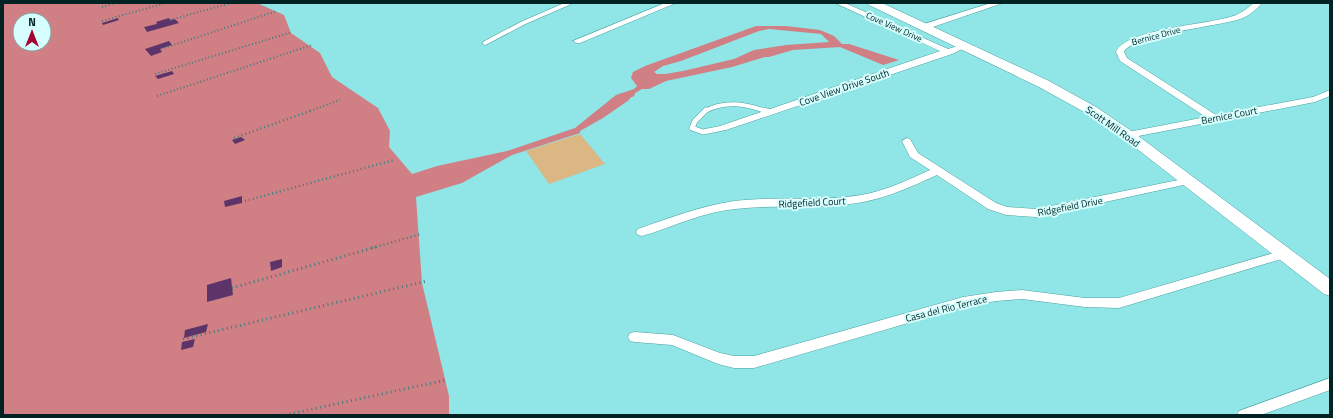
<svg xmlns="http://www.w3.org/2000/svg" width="1333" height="418" font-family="'Titillium Web',sans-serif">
<rect width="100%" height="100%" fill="#90e5e6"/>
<!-- green -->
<path fill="#dab783" d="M 580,134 L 605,164 L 549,184 L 526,151 Z"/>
<!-- water -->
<path fill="#d08084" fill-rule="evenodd" d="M 3,3 L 257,3 L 284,15 L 291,33 L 320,53 L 332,77 L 378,108 L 390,131 L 389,147 L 412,174 L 437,166 L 507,151 L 575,128 L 616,95 L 634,89 L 637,86 L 631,78 L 633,72 L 645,66 L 756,26 L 786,26 L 820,30 L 834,36 L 842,44 L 849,44 L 899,60 L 883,65 L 840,47 L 793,50 L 769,57 L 765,57 L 732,67 L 666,81 L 649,89 L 642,89 L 635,93 L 634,96 L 630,98 L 629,100 L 603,118 L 580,131 L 580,133 L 512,155 L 462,183 L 416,197 L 422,283 L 449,396 L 449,415 L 3,415 ZM 20,20 L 44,20 L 44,44 L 20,44 ZM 769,29 L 821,34 L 829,42 L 786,45 L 754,50 L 734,59 L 683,71 L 665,74 L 657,74 L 654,72 L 663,66 L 681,61 L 759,31 Z"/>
<!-- building -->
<g fill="#5c346a">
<path d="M 118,18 L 119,20 L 103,25 L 102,23 Z"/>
<path d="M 169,18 L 170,20 L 175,19 L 179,23 L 147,32 L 144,27 L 157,24 L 156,22 Z"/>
<path d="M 169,41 L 172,45 L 160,49 L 162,52 L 151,56 L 145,49 Z"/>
<path d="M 172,71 L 174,74 L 158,79 L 155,76 Z"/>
<path d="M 241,137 L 245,140 L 235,144 L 232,140 Z"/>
<path d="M 242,196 L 242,203 L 225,207 L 224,201 Z"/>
<path d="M 282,259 L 282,267 L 271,271 L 270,262 Z"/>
<path d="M 231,278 L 233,295 L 207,302 L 207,285 Z"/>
<path d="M 208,324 L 206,332 L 184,338 L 185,330 Z"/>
<path d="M 195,339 L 193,347 L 181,350 L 182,342 Z"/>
</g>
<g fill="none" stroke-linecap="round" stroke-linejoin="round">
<defs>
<g id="lane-far1">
<path d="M 485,43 L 523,23 L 569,3"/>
<path d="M 705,111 C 725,100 745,104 766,111"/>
</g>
<g id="lane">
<path d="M 706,110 L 695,121 L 692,128 L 703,132 L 723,128"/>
<path d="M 763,110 L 770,112"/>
</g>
<g id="street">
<path d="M 665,3 L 676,3 L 580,43 L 577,43 L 573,41 Z"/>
<path d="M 835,3 L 845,3 L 948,49 L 964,44 L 968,46 L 952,54 L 726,130 L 720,130 L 718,128 L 720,126 L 940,51 Z"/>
<path d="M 991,3 L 1003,3 L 927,29 L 924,29 L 920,27 L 921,25 Z"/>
<path d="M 1254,3 L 1262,3 C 1256,10 1249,16 1240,19 C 1220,26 1131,35 1124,52 L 1127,58 L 1216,115 L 1313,97 L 1330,90 L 1330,96 L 1315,102 L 1128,138 L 1125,137 L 1123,135 L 1128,132 L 1206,117 L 1120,61 L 1116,52 C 1126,28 1211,25 1236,15 C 1243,12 1248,8 1254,3 Z"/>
<path d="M 907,138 L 910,139 L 918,153 L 996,203 L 1007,207 L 1036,209 L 1188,178 L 1193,181 L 1188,184 L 1036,217 L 1006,215 L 988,209 L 937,175 C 913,186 889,197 863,202 C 821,210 778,204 735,209 C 702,212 673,227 642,236 L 638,235 L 636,232 L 638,229 C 669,218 701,206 734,201 C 776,196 819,202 861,195 C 885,191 908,180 930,170 L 910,157 L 902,141 Z"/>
<path d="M 1284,250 L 1288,251 L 1290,254 L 1288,257 L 1119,308 L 1085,307 L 1022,299 L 996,301 L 963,307 L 754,368 L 734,368 L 718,364 L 672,345 L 635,342 L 630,341 L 628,337 L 630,333 L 635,332 L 673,335 L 720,353 L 734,356 L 754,356 L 963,297 L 996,292 L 1022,290 L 1085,298 L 1119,298 Z"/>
<path d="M 1330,378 L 1330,390 L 1261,415 L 1237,415 L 1239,411 Z"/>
</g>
<path id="secondary" d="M 867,3 L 882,3 L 1049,81 L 1096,107 L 1133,132 L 1330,279 L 1330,296 L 1324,294 L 1123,138 L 1086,113 L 1039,87 L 869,5 Z"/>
</defs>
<!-- lane-far1 casing -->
<use href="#lane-far1" stroke="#4ba1a2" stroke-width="5"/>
<!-- lane casing -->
<use href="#lane" stroke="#4ba1a2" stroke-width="6"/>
<!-- street casing -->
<use href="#street" stroke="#4ba1a2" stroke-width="1"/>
<!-- secondary casing -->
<use href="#secondary" stroke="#4ba1a2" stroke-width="1"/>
<!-- path-far2 -->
<g stroke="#427b7c" stroke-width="2" stroke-dasharray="1 2.5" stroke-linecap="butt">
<path d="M 102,7 L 116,3"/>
<path d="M 170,20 L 231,3"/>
<path d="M 102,21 L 166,3"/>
<path d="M 161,49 L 277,11"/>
<path d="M 155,74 L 292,32"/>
<path d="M 157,96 L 312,45"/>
<path d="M 310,111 L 340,100"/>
</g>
<!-- path-far1 -->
<g stroke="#427b7c" stroke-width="2.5" stroke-dasharray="1 3" stroke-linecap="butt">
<path d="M 234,138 L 313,110"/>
<path d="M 245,201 L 394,160"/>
<path d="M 372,248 L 421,234"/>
</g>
<!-- path -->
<g stroke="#427b7c" stroke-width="3" stroke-dasharray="1 3.5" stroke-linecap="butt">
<path d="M 232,288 L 376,247"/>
<path d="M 183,339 L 427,281"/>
<path d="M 285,415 L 446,380"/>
</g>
<!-- lane-far1 -->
<use href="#lane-far1" stroke="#fff" stroke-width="4"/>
<!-- lane -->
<use href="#lane" stroke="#fff" stroke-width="5"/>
<!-- street -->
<use href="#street" fill="#fff" fill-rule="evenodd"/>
<!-- secondary -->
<use href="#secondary" fill="#fff" fill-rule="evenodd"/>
</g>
<g text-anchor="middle" stroke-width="4" stroke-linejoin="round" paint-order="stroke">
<!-- far-street labels -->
<g font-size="9" fill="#002223" stroke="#d6fefe">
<text transform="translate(894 27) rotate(24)" y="3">Cove View Drive</text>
<text transform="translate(1156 36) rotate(-15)" y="3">Bernice Drive</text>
</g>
<!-- street labels -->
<g font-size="10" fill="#002223" stroke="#d6fefe">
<text transform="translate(844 87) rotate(-19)" y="4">Cove View Drive South</text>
<text transform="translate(1229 115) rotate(-11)" y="4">Bernice Court</text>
<text transform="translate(1113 126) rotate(35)" y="4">Scott Mill Road</text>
<text transform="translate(812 202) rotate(-3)" y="4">Ridgefield Court</text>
<text transform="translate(1070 206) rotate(-11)" y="4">Ridgefield Drive</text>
<text transform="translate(946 308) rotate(-14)" y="4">Casa del Rio Terrace</text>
</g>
</g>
<!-- border -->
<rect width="1333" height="418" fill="none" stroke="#002223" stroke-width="8"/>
<!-- north arrow -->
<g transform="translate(32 32)"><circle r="19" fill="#d6fefe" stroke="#80a6a6"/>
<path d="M0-3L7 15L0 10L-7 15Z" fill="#a30431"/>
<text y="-6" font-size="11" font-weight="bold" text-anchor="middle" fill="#002223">N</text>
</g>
</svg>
